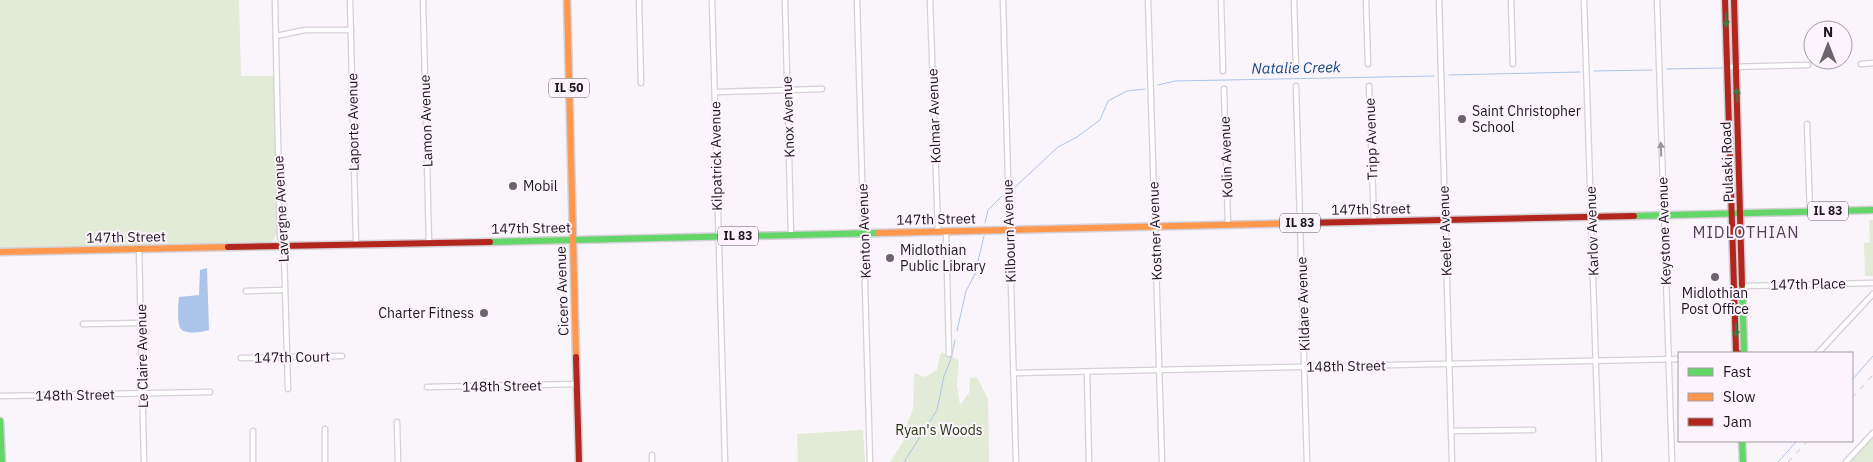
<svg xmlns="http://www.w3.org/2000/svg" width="1873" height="462" font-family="'IBM Plex Sans',sans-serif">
<rect width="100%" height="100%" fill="#faf5fb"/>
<!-- green -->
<g fill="#e1ebd8">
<path d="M 0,0 L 239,0 L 241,76 L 275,76 L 278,231 L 272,242 L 0,248 Z"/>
<path d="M 1869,220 L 1873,220 L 1873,276 L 1865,276 L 1864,243 L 1870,242 Z"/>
<path d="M 941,352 L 959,360 L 957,385 L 960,405 L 969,393 L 970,378 L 977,377 L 988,399 L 989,462 L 890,462 L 903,442 L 905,429 L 913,409 L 914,373 L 925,377 L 937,370 Z"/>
<path d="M 863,430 L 865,462 L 798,462 L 797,434 Z"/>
<path d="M 1873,433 L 1873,462 L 1846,462 Z"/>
</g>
<!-- water -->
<path fill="#abc5ea" d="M 207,268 L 209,330 C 203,332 186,335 181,329 C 177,326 178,303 179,297 L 199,295 L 200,270 Z"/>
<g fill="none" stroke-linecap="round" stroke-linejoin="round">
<!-- stream -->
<g stroke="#abc5ea" stroke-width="1">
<path d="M 1667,69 L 1723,68"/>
<path d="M 1594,71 L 1652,70"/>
<path d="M 1449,75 L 1580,72"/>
<path d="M 1158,85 L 1175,81 L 1434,76"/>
<path d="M 1013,189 L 1058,147 L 1077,137 L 1100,120 L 1108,101 L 1127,91 L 1145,89"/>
<path d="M 985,223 L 988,210 L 1002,196"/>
<path d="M 957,331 L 966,291 L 975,274 L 984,236"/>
<path d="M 1852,380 L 1873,356"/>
<path d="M 904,462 L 937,410 L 944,376 L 951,359 L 955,340"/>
<path d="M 1778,462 L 1797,441"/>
</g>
<defs>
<g id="street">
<path d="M 275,0 L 280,236 L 284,252 L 288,389"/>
<path d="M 350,0 L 356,244"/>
<path d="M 423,0 L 429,243"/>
<path d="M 639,0 L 641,83"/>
<path d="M 712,0 L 725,462"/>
<path d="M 785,0 L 791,235"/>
<path d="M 857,0 L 870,462"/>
<path d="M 930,0 L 938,231"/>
<path d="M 1003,0 L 1016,462"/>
<path d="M 1148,0 L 1162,462"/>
<path d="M 1221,0 L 1223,71"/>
<path d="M 1294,0 L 1296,68"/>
<path d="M 1366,0 L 1368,64"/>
<path d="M 1439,0 L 1452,462"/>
<path d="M 1511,0 L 1513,64"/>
<path d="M 1584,0 L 1599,462"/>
<path d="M 1657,0 L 1672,462"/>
<path d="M 276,36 L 305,30 L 351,30"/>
<path d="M 1861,64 L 1873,63"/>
<path d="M 1728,67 L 1808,65"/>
<path d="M 1296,86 L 1307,462"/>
<path d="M 1369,86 L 1374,222"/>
<path d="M 1224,89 L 1228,225"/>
<path d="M 715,92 L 822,89"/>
<path d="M 1807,124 L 1810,212"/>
<path d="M 946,231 L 949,354"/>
<path d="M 139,249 L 144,462"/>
<path d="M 1742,286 L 1873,283"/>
<path d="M 246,291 L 285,290"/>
<path d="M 83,324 L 141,323"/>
<path d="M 1818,353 L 1873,294"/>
<path d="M 241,358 L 342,356"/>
<path d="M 1087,372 L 1089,462"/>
<path d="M 1013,373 L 1679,359"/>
<path d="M 427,387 L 577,384"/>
<path d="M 0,396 L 210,392"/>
<path d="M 397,422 L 398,462"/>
<path d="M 325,429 L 325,462"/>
<path d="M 253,431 L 253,462"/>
<path d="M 1451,431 L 1533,430"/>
<path d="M 652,455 L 652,462"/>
<path d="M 1846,462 L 1873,433"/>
</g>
<g id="fast">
<path d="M 1634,216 L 1873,210"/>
<path d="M 573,240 L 878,233"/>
<path d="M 490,242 L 573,240"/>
<path d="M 1742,353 L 1744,350 L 1742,285"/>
<path d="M 0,421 L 2,462"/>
<path d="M 1742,441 L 1743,462"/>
</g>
<g id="slow">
<path d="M 567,0 L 576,357"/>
<path d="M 878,233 L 1303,223"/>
<path d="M 0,252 L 228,247"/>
</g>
<g id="jam">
<path d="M 1725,0 L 1736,351 L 1738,353"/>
<path d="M 1734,0 L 1742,285"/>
<path d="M 1303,223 L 1634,216"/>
<path d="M 228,247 L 490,242"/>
<path d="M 576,357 L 579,462"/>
</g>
</defs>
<!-- street casing -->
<use href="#street" stroke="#d5cfd6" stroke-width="7"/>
<!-- fast casing -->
<use href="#fast" stroke="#d5cfd6" stroke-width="9"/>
<!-- slow casing -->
<use href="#slow" stroke="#d5cfd6" stroke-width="9"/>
<!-- jam casing -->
<use href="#jam" stroke="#d5cfd6" stroke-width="9"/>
<!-- street -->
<use href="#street" stroke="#fefefe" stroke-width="4.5"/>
<!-- fast -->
<use href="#fast" stroke="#63d668" stroke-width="6"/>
<!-- slow -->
<use href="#slow" stroke="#ff974d" stroke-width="6"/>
<!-- jam -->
<use href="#jam" stroke="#b3261e" stroke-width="6"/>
<!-- rail -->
<g stroke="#cac8cb" stroke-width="1" stroke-dasharray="6 6" stroke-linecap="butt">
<path d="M 1852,398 L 1873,375"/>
<path d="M 1788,462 L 1808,441"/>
</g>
</g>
<!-- one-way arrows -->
<defs><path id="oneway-solid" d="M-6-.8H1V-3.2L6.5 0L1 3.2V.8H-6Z" transform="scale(1.25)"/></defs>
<g fill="#407644">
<use href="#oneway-solid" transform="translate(1726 20) rotate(88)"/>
<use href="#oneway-solid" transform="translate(1737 95) rotate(-92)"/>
<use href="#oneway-solid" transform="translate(1736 330) rotate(89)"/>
</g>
<use fill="#99969a" href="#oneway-solid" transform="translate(1661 149) rotate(-92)"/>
<!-- markers -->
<g fill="#6b646c" stroke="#fcf3fd" stroke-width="2">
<circle cx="1462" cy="119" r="5"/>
<circle cx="513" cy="186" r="5"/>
<circle cx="890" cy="258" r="5"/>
<circle cx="1715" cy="277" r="5"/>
<circle cx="484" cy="313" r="5"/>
</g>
<g text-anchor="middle" stroke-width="4" stroke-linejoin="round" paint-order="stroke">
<!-- shield labels -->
<g fill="#fcf3fd" stroke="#615862" stroke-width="1">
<rect x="549" y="78.5" width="40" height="19" rx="4"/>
<rect x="1808" y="201.5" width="40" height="19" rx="4"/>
<rect x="1280" y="213.5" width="40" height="19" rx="4"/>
<rect x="718" y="226.5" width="40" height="19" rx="4"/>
</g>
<g font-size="12" font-weight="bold" fill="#1e161f">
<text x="569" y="92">IL 50</text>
<text x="1828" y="215">IL 83</text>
<text x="1300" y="227">IL 83</text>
<text x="738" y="240">IL 83</text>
</g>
<!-- poi labels -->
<g font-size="14" fill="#1e161f" stroke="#fcf3fd" text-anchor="start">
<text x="1472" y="116">Saint Christopher<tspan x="1472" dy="16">School</tspan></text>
<text x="523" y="191">Mobil</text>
<text x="900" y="255">Midlothian<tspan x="900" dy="16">Public Library</tspan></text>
<text x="1715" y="298" text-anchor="middle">Midlothian<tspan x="1715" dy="16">Post Office</tspan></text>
<text x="474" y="318" text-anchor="end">Charter Fitness</text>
</g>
<!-- street labels -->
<g font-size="14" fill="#1e161f" stroke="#fcf3fd">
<text transform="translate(934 116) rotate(-92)" y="5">Kolmar Avenue</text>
<text transform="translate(788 117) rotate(-92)" y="5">Knox Avenue</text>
<text transform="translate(426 121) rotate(-92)" y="5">Lamon Avenue</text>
<text transform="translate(353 122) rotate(-91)" y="5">Laporte Avenue</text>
<text transform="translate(1371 139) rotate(-92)" y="5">Tripp Avenue</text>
<text transform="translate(716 156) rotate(-91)" y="5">Kilpatrick Avenue</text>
<text transform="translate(1226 157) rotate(-92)" y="5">Kolin Avenue</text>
<text transform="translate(1727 162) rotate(-92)" y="5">Pulaski Road</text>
<text transform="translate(281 209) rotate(-93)" y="5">Lavergne Avenue</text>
<text transform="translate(1371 209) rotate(-1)" y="5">147th Street</text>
<text transform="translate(936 219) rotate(-1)" y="5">147th Street</text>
<text transform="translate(531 228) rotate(-1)" y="5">147th Street</text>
<text transform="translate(864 231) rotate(-92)" y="5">Kenton Avenue</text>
<text transform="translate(1009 231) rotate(-92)" y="5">Kilbourn Avenue</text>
<text transform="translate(1155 231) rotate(-92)" y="5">Kostner Avenue</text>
<text transform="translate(1445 231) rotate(-92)" y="5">Keeler Avenue</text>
<text transform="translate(1592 231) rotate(-92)" y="5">Karlov Avenue</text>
<text transform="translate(1664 231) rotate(-92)" y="5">Keystone Avenue</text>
<text transform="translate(126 237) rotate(-1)" y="5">147th Street</text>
<text transform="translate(1808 284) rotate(-1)" y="5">147th Place</text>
<text transform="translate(562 291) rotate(-92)" y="5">Cicero Avenue</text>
<text transform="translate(1303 304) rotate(-92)" y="5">Kildare Avenue</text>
<text transform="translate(142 356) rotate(-91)" y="5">Le Claire Avenue</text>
<text transform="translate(292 357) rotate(-1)" y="5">147th Court</text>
<text transform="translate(1346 366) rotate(-1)" y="5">148th Street</text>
<text transform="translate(502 386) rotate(-1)" y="5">148th Street</text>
<text transform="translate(75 395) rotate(-1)" y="5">148th Street</text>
</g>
<!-- park labels -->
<g font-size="14" fill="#22360d" stroke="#fcf3fd">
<text x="939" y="435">Ryan's Woods</text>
</g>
<!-- water labels -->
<g font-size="15" font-style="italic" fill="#134883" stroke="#fcf3fd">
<text transform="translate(1296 68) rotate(-1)" y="5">Natalie Creek</text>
</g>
<!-- quarter labels -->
<g font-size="16" letter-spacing="1" fill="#554256" stroke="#fcf3fd">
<text x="1746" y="238">MIDLOTHIAN</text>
</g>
</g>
<!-- legend -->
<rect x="1678" y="352" width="175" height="90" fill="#fcf3fd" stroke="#a39ba4"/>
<rect x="1688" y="368" width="25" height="8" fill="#63d668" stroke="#a39ba4"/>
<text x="1723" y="377" font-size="15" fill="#1e161f">Fast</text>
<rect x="1688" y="393" width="25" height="8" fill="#ff974d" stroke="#a39ba4"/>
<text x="1723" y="402" font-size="15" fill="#1e161f">Slow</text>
<rect x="1688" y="418" width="25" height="8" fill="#b3261e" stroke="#a39ba4"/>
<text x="1723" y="427" font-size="15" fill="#1e161f">Jam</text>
<!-- north arrow -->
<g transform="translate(1828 45)"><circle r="24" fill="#fcf3fd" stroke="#a39ba4"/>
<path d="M0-4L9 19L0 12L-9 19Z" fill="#6b646c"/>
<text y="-8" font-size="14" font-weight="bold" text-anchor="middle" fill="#1e161f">N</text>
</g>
</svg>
